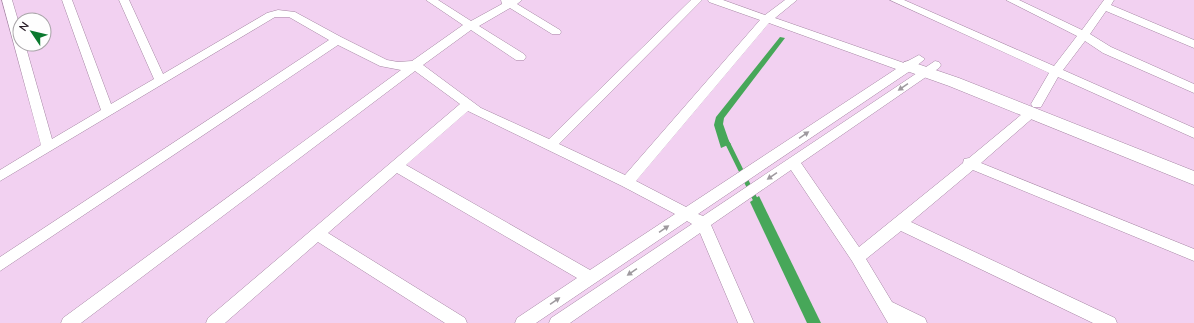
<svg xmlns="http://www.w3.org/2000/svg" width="1194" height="323" font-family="'Nunito Sans',sans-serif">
<rect width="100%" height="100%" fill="#f2d1f1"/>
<!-- water -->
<g fill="#47a759">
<path d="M 780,37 L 785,38 L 724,118 L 723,124 L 730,144 L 721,148 L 714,125 L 716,117 Z"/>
<path d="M 759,196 L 821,323 L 807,323 L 750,202 Z"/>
</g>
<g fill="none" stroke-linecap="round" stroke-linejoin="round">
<!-- stream-far1 -->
<path stroke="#47a759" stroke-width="4" d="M 726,140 L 729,145"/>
<!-- stream -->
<path stroke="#47a759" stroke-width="5" d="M 728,144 L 757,203"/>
<defs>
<g id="minor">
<path d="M 2,0 L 12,0 L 20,27 L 20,44 L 25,44 L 52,139 L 101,110 L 62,0 L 72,0 L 111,104 L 154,79 L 119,0 L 129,0 L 163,74 L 267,13 L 278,10 L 295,12 L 341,37 L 387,60 L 398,62 L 412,61 L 463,25 L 426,0 L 438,0 L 471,21 L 502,4 L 501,0 L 522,0 L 517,4 L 560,30 L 561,32 L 560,34 L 552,34 L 510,8 L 479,26 L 524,54 L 526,57 L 524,60 L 516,60 L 471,30 L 423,65 L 481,108 L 549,139 L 691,0 L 702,0 L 559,144 L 625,175 L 760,20 L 709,2 L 708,0 L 723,0 L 765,15 L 785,0 L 797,0 L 775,18 L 904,63 L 919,55 L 925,59 L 910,71 L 698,214 L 703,216 L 935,61 L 939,62 L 941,65 L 939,68 L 801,163 L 859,247 L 963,163 L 964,159 L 969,158 L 1027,110 L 1035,110 L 1037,113 L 1035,116 L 981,163 L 1194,249 L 1194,261 L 973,170 L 911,222 L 1115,318 L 1117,323 L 1093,323 L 901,231 L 866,259 L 892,302 L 925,318 L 927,323 L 888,323 L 852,261 L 791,170 L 711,225 L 754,323 L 738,323 L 700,233 L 570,323 L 549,323 L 551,318 L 692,224 L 687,221 L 536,323 L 515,323 L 517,318 L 577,278 L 397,173 L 328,233 L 465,318 L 467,323 L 445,323 L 318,242 L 225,323 L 206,323 L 208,318 L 460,104 L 415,71 L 81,323 L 61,323 L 63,318 L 401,70 L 380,66 L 338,45 L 0,271 L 0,257 L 329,40 L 289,17 L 275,17 L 0,181 L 0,170 L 41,145 ZM 769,23 L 896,69 L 686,207 L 636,181 ZM 468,111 L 622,186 L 675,214 L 590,270 L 406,165 Z"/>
<path d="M 890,0 L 904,0 L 1054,66 L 1077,36 L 1006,0 L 1019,0 L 1082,30 L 1104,0 L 1114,0 L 1111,5 L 1194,40 L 1194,48 L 1106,11 L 1090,34 L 1111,47 L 1194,84 L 1194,93 L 1103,53 L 1085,41 L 1063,70 L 1194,128 L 1194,138 L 1058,77 L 1041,107 L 1033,107 L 1031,104 L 1049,73 Z"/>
</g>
<path id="tertiary" d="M 909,61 L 959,78 L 1194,171 L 1194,185 L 949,86 L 904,70 L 902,66 L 904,62 Z"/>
</defs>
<!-- minor casing -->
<use href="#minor" stroke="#a586a3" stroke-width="1"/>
<!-- tertiary casing -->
<use href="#tertiary" stroke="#a586a3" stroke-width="1"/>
<!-- minor -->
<use href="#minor" fill="#fff" fill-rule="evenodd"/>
<!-- tertiary -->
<use href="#tertiary" fill="#fff" fill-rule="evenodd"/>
</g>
<!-- one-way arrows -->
<defs><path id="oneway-solid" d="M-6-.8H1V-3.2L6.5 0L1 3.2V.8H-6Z"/></defs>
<g fill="#9e999e">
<use href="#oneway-solid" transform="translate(903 87) rotate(146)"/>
<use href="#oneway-solid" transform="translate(804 135) rotate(-34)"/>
<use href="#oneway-solid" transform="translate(772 176) rotate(146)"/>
<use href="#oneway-solid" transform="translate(664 229) rotate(-34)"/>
<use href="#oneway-solid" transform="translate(632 272) rotate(146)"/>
<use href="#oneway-solid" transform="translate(555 301) rotate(-34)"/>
</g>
<!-- north arrow -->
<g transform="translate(32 32) rotate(305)"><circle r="19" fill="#fefefe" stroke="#a8a4a8"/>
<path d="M0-3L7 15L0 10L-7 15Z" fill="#0a792e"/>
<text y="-6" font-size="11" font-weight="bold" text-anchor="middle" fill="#281c27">N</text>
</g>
</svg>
